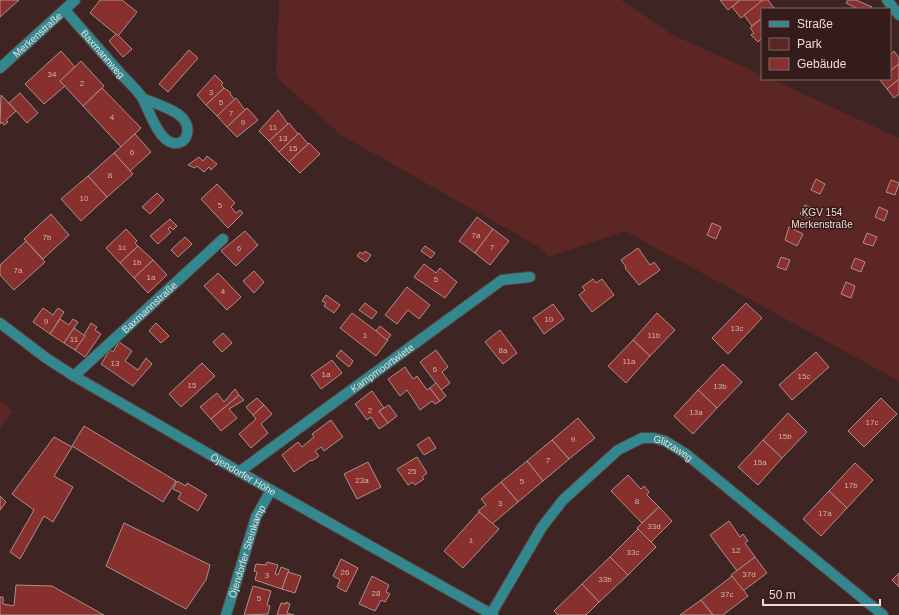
<svg xmlns="http://www.w3.org/2000/svg" width="899" height="615" font-family="Arial,sans-serif">
<rect width="100%" height="100%" fill="#3e2523"/>
<!-- green -->
<g fill="#5c2624">
<path d="M 279,0 L 621,0 L 673,35 L 762,75 L 762,79 L 771,79 L 899,138 L 899,381 L 625,231 L 548,257 L 541,248 L 341,135 L 276,77 Z"/>
<path d="M 0,401 L 13,411 L 0,428 Z"/>
</g>
<!-- building -->
<g fill="#87302e" stroke="#ae8e8b">
<path d="M 0,0 L 19,0 L 0,17 Z"/>
<path d="M 100,0 L 122,0 L 137,12 L 118,36 L 90,13 Z"/>
<path d="M 720,0 L 740,0 L 728,10 Z"/>
<path d="M 740,0 L 763,0 L 741,18 L 732,7 Z"/>
<path d="M 763,0 L 768,0 L 774,8 L 762,9 L 762,18 L 752,26 L 744,15 Z"/>
<path d="M 848,0 L 856,0 L 872,7 L 871,9 L 858,9 L 846,3 Z"/>
<path d="M 762,18 L 762,38 L 758,42 L 751,35 L 754,33 L 750,28 Z"/>
<path d="M 116,34 L 118,35 L 132,49 L 123,57 L 109,41 Z"/>
<path d="M 189,50 L 198,58 L 168,92 L 159,84 Z"/>
<path d="M 61,51 L 75,67 L 60,81 L 65,86 L 44,104 L 25,84 Z"/>
<path d="M 894,51 L 899,58 L 899,64 L 890,71 L 890,55 Z"/>
<path d="M 81,61 L 104,86 L 83,106 L 60,81 Z"/>
<path d="M 899,64 L 899,79 L 887,89 L 880,80 L 890,79 L 890,71 Z"/>
<path d="M 215,75 L 223,83 L 221,85 L 224,88 L 206,105 L 197,95 Z"/>
<path d="M 899,79 L 899,94 L 894,98 L 887,89 Z"/>
<path d="M 102,88 L 141,128 L 121,147 L 83,106 Z"/>
<path d="M 224,88 L 231,93 L 230,94 L 235,100 L 217,116 L 206,105 Z"/>
<path d="M 20,93 L 38,113 L 27,123 L 9,103 Z"/>
<path d="M 1,95 L 16,111 L 6,120 L 8,122 L 4,125 L 2,122 L 0,124 Z"/>
<path d="M 236,98 L 245,110 L 227,127 L 217,116 Z"/>
<path d="M 247,108 L 258,120 L 237,137 L 227,127 Z"/>
<path d="M 278,110 L 288,124 L 269,141 L 259,131 Z"/>
<path d="M 289,123 L 298,134 L 279,152 L 269,141 Z"/>
<path d="M 299,133 L 308,144 L 289,162 L 279,152 Z"/>
<path d="M 135,134 L 151,152 L 130,171 L 114,153 Z"/>
<path d="M 309,143 L 320,154 L 300,173 L 289,162 Z"/>
<path d="M 114,153 L 133,174 L 107,197 L 88,176 Z"/>
<path d="M 207,156 L 217,164 L 211,170 L 209,167 L 204,172 L 197,166 L 195,168 L 188,165 L 199,157 L 203,161 Z"/>
<path d="M 88,176 L 107,197 L 81,221 L 61,199 Z"/>
<path d="M 816,179 L 825,184 L 820,194 L 811,190 Z"/>
<path d="M 891,180 L 899,183 L 895,195 L 886,192 Z"/>
<path d="M 217,184 L 235,203 L 231,207 L 236,213 L 240,210 L 243,213 L 228,228 L 201,199 Z"/>
<path d="M 157,193 L 164,200 L 150,214 L 142,207 Z"/>
<path d="M 805,205 L 813,209 L 809,218 L 800,214 Z"/>
<path d="M 879,207 L 888,211 L 884,221 L 875,217 Z"/>
<path d="M 51,214 L 69,235 L 43,259 L 24,239 Z"/>
<path d="M 477,217 L 493,229 L 475,253 L 459,241 Z"/>
<path d="M 170,219 L 177,226 L 173,230 L 170,227 L 168,229 L 171,232 L 158,244 L 150,236 Z"/>
<path d="M 712,223 L 721,227 L 716,239 L 707,235 Z"/>
<path d="M 789,227 L 803,234 L 797,246 L 785,240 Z"/>
<path d="M 126,229 L 137,241 L 135,243 L 138,246 L 120,263 L 106,248 Z"/>
<path d="M 493,229 L 509,241 L 490,265 L 475,253 Z"/>
<path d="M 245,231 L 258,245 L 236,266 L 221,251 Z"/>
<path d="M 867,233 L 877,237 L 873,246 L 863,243 Z"/>
<path d="M 185,237 L 192,244 L 178,257 L 171,250 Z"/>
<path d="M 26,241 L 45,262 L 14,290 L 0,275 L 0,265 Z"/>
<path d="M 138,246 L 153,260 L 134,278 L 120,263 Z"/>
<path d="M 425,246 L 435,253 L 431,258 L 421,251 Z"/>
<path d="M 638,248 L 650,265 L 654,262 L 660,270 L 639,285 L 625,268 L 626,267 L 621,260 Z"/>
<path d="M 365,251 L 371,255 L 366,262 L 357,256 L 360,252 L 363,254 Z"/>
<path d="M 781,257 L 790,260 L 786,270 L 777,267 Z"/>
<path d="M 855,258 L 865,262 L 861,272 L 851,268 Z"/>
<path d="M 153,260 L 167,275 L 148,293 L 134,278 Z"/>
<path d="M 424,264 L 436,273 L 440,268 L 457,282 L 445,298 L 414,277 Z"/>
<path d="M 254,271 L 264,282 L 254,293 L 243,281 Z"/>
<path d="M 218,273 L 241,297 L 227,310 L 204,286 Z"/>
<path d="M 593,279 L 596,283 L 602,279 L 614,295 L 592,312 L 579,295 L 585,290 L 582,287 Z"/>
<path d="M 846,282 L 855,286 L 851,298 L 841,294 Z"/>
<path d="M 407,287 L 430,305 L 419,319 L 408,310 L 397,324 L 385,315 Z"/>
<path d="M 326,295 L 340,305 L 334,313 L 324,306 L 326,303 L 322,301 Z"/>
<path d="M 365,303 L 377,312 L 372,319 L 359,310 Z"/>
<path d="M 746,303 L 762,318 L 728,354 L 712,338 Z"/>
<path d="M 553,304 L 564,319 L 544,334 L 533,318 Z"/>
<path d="M 43,308 L 53,315 L 58,308 L 64,312 L 50,334 L 33,322 Z"/>
<path d="M 352,313 L 388,340 L 376,356 L 340,328 Z"/>
<path d="M 657,313 L 675,330 L 650,356 L 633,340 Z"/>
<path d="M 60,319 L 69,325 L 73,319 L 78,322 L 64,343 L 50,334 Z"/>
<path d="M 91,323 L 97,327 L 95,330 L 101,334 L 85,357 L 75,350 Z"/>
<path d="M 156,323 L 169,336 L 161,343 L 149,331 Z"/>
<path d="M 380,326 L 391,335 L 387,340 L 376,331 Z"/>
<path d="M 74,328 L 85,336 L 75,350 L 64,343 Z"/>
<path d="M 500,330 L 517,353 L 503,364 L 485,342 Z"/>
<path d="M 223,333 L 232,343 L 222,352 L 213,342 Z"/>
<path d="M 633,340 L 650,356 L 626,383 L 608,366 Z"/>
<path d="M 119,342 L 132,351 L 125,361 L 138,370 L 146,358 L 152,364 L 133,386 L 101,364 L 110,350 L 113,352 Z"/>
<path d="M 341,350 L 353,361 L 349,367 L 336,356 Z"/>
<path d="M 436,350 L 448,367 L 442,372 L 450,383 L 441,390 L 420,362 Z"/>
<path d="M 816,352 L 829,367 L 792,400 L 779,385 Z"/>
<path d="M 332,360 L 342,373 L 321,389 L 311,375 Z"/>
<path d="M 202,363 L 215,376 L 181,407 L 169,394 Z"/>
<path d="M 723,364 L 742,382 L 717,408 L 698,390 Z"/>
<path d="M 405,367 L 413,379 L 417,376 L 427,390 L 430,388 L 440,401 L 435,404 L 432,401 L 420,410 L 407,390 L 400,396 L 388,379 Z"/>
<path d="M 436,383 L 446,396 L 440,401 L 430,388 Z"/>
<path d="M 235,389 L 239,395 L 211,419 L 200,407 L 217,393 L 224,402 Z"/>
<path d="M 698,390 L 717,408 L 693,434 L 674,416 Z"/>
<path d="M 372,391 L 384,408 L 379,411 L 388,423 L 379,429 L 371,417 L 367,420 L 355,404 Z"/>
<path d="M 239,395 L 244,400 L 229,409 L 237,418 L 221,431 L 211,419 Z"/>
<path d="M 257,398 L 264,405 L 253,415 L 246,407 Z"/>
<path d="M 881,398 L 897,414 L 864,447 L 848,431 Z"/>
<path d="M 264,405 L 272,414 L 261,424 L 268,433 L 251,448 L 239,434 L 256,419 L 253,415 Z"/>
<path d="M 389,405 L 397,416 L 388,423 L 379,411 Z"/>
<path d="M 788,413 L 807,432 L 782,458 L 763,440 Z"/>
<path d="M 578,418 L 595,438 L 569,459 L 552,440 Z"/>
<path d="M 331,420 L 343,437 L 324,451 L 321,447 L 315,451 L 319,456 L 312,461 L 311,460 L 294,472 L 282,455 L 298,442 L 302,447 L 314,437 L 312,434 Z"/>
<path d="M 84,426 L 176,481 L 163,502 L 72,446 Z"/>
<path d="M 54,437 L 72,447 L 54,476 L 73,487 L 53,522 L 44,516 L 20,559 L 10,552 L 34,510 L 12,494 Z"/>
<path d="M 429,437 L 436,448 L 424,455 L 417,445 Z"/>
<path d="M 552,440 L 569,459 L 543,481 L 527,461 Z"/>
<path d="M 763,440 L 782,458 L 758,485 L 738,467 Z"/>
<path d="M 417,457 L 427,473 L 422,477 L 424,479 L 415,485 L 413,482 L 408,485 L 397,469 Z"/>
<path d="M 527,461 L 543,481 L 518,502 L 501,482 Z"/>
<path d="M 368,462 L 381,487 L 357,499 L 344,474 Z"/>
<path d="M 855,463 L 873,480 L 847,508 L 829,491 Z"/>
<path d="M 628,475 L 641,489 L 644,486 L 649,492 L 647,495 L 659,507 L 642,523 L 611,491 Z"/>
<path d="M 177,481 L 186,486 L 187,483 L 207,495 L 198,511 L 178,499 L 181,493 L 173,489 Z"/>
<path d="M 501,482 L 518,502 L 492,524 L 478,511 L 486,505 L 481,499 Z"/>
<path d="M 829,491 L 847,508 L 821,536 L 803,519 Z"/>
<path d="M 0,496 L 6,502 L 0,510 Z"/>
<path d="M 659,507 L 672,521 L 651,542 L 637,528 Z"/>
<path d="M 479,512 L 499,529 L 463,568 L 444,551 Z"/>
<path d="M 729,521 L 740,537 L 743,534 L 748,541 L 745,543 L 755,557 L 737,571 L 710,535 Z"/>
<path d="M 124,523 L 210,565 L 206,580 L 186,609 L 106,566 Z"/>
<path d="M 638,529 L 656,547 L 628,575 L 610,557 Z"/>
<path d="M 610,557 L 628,575 L 599,602 L 582,584 Z"/>
<path d="M 755,557 L 767,573 L 743,591 L 731,575 Z"/>
<path d="M 341,559 L 358,568 L 346,592 L 337,587 L 340,580 L 333,576 Z"/>
<path d="M 267,562 L 278,565 L 275,574 L 278,575 L 281,567 L 289,570 L 282,589 L 255,580 L 257,572 L 254,571 L 256,564 L 266,565 Z"/>
<path d="M 288,572 L 301,576 L 295,593 L 282,589 Z"/>
<path d="M 899,573 L 899,587 L 892,580 Z"/>
<path d="M 372,576 L 389,585 L 386,592 L 390,594 L 385,602 L 381,600 L 375,611 L 359,604 Z"/>
<path d="M 732,576 L 748,596 L 723,615 L 713,615 L 701,600 Z"/>
<path d="M 582,584 L 599,602 L 586,615 L 558,615 L 554,611 Z"/>
<path d="M 16,585 L 52,586 L 104,615 L 0,615 L 0,597 L 3,597 L 3,604 L 14,606 Z"/>
<path d="M 253,586 L 271,591 L 267,605 L 270,606 L 268,614 L 244,615 Z"/>
<path d="M 701,600 L 713,615 L 680,615 Z"/>
<path d="M 286,602 L 290,604 L 287,613 L 294,615 L 277,615 L 281,603 L 286,604 Z"/>
</g>
<g fill="none" stroke-linecap="round" stroke-linejoin="round">
<defs>
<g id="minor">
<path d="M 887,0 L 899,15"/>
<path id="s1" d="M 65,10 C 83,31 101,51 119,72 C 127,81 137,89 143,99 C 149,111 159,141 173,143 C 188,146 194,125 178,114 C 167,107 154,103 142,98"/>
<path id="s2" d="M 0,68 L 75,0"/>
<path id="s3" d="M 0,323 L 46,358 L 74,376 L 271,490 L 493,615"/>
<path id="s4" d="M 74,376 L 223,239"/>
<path id="s5" d="M 239,472 L 502,280 L 530,277"/>
<path id="s6" d="M 491,614 L 542,527 L 563,500 L 618,450 L 642,438 L 654,438 L 665,441 L 686,454 L 883,615"/>
<path id="s7" d="M 226,615 L 256,517 L 271,490"/>
</g>
</defs>
<!-- minor casing -->
<use href="#minor" stroke="#5a4240" stroke-width="12"/>
<!-- minor -->
<use href="#minor" stroke="#33888f" stroke-width="10"/>
</g>
<g text-anchor="middle" stroke-width="3" stroke-linejoin="round" paint-order="stroke">
<!-- number labels -->
<g font-size="8" fill="#d3b0ae">
<text x="52" y="77">34</text>
<text x="82" y="86">2</text>
<text x="211" y="95">3</text>
<text x="221" y="105">5</text>
<text x="231" y="116">7</text>
<text x="112" y="120">4</text>
<text x="243" y="125">9</text>
<text x="273" y="130">11</text>
<text x="283" y="141">13</text>
<text x="293" y="151">15</text>
<text x="132" y="155">6</text>
<text x="110" y="178">8</text>
<text x="84" y="201">10</text>
<text x="220" y="208">5</text>
<text x="476" y="238">7a</text>
<text x="47" y="240">7b</text>
<text x="122" y="250">1c</text>
<text x="492" y="250">7</text>
<text x="239" y="251">6</text>
<text x="137" y="265">1b</text>
<text x="18" y="273">7a</text>
<text x="151" y="280">1a</text>
<text x="436" y="282">5</text>
<text x="223" y="294">4</text>
<text x="549" y="322">10</text>
<text x="46" y="324">9</text>
<text x="737" y="331">13c</text>
<text x="365" y="338">1</text>
<text x="654" y="338">11b</text>
<text x="74" y="342">11</text>
<text x="503" y="353">8a</text>
<text x="629" y="364">11a</text>
<text x="115" y="366">13</text>
<text x="435" y="372">6</text>
<text x="326" y="377">1a</text>
<text x="804" y="379">15c</text>
<text x="192" y="388">15</text>
<text x="720" y="389">13b</text>
<text x="370" y="413">2</text>
<text x="696" y="415">13a</text>
<text x="872" y="425">17c</text>
<text x="785" y="439">15b</text>
<text x="573" y="442">9</text>
<text x="548" y="463">7</text>
<text x="760" y="465">15a</text>
<text x="412" y="474">25</text>
<text x="362" y="483">23a</text>
<text x="522" y="484">5</text>
<text x="851" y="488">17b</text>
<text x="637" y="504">8</text>
<text x="500" y="506">3</text>
<text x="825" y="516">17a</text>
<text x="654" y="529">33d</text>
<text x="471" y="543">1</text>
<text x="736" y="553">12</text>
<text x="633" y="555">33c</text>
<text x="345" y="575">26</text>
<text x="749" y="577">37d</text>
<text x="267" y="578">3</text>
<text x="605" y="582">33b</text>
<text x="376" y="596">28</text>
<text x="727" y="597">37c</text>
<text x="259" y="601">5</text>
</g>
<!-- street labels -->
<g font-size="10" fill="#ecdbd9" stroke="#341c1a">
<text dy="4" stroke="none"><textPath href="#s2" startOffset="50">Merkenstraße</textPath></text>
<text dy="4" stroke="none"><textPath href="#s1" startOffset="58">Baxmannweg</textPath></text>
<text dy="4" stroke="none"><textPath href="#s4" startOffset="102">Baxmannstraße</textPath></text>
<text dy="4" stroke="none"><textPath href="#s5" startOffset="177">Kampmoortwiete</textPath></text>
<text dy="4" stroke="none"><textPath href="#s6" startOffset="270">Glitzaweg</textPath></text>
<text dy="4" stroke="none"><textPath href="#s3" startOffset="287">Öjendorfer Höhe</textPath></text>
<text dy="4" stroke="none"><textPath href="#s7" startOffset="67">Öjendorfer Steinkamp</textPath></text>
</g>
<!-- park labels -->
<g font-size="10" fill="#f2d7d4" stroke="#341c1a">
<text x="822" y="216">KGV 154<tspan x="822" dy="12">Merkenstraße</tspan></text>
</g>
</g>
<!-- legend -->
<rect x="761" y="8" width="130" height="72" fill="#341c1a" stroke="#7e6866"/>
<rect x="769" y="21" width="20" height="6" fill="#33888f" stroke="#7e6866"/>
<text x="797" y="28" font-size="12" fill="#ecdbd9">Straße</text>
<rect x="769" y="38" width="20" height="12" fill="#5c2624" stroke="#7e6866"/>
<text x="797" y="48" font-size="12" fill="#ecdbd9">Park</text>
<rect x="769" y="58" width="20" height="12" fill="#87302e" stroke="#7e6866"/>
<text x="797" y="68" font-size="12" fill="#ecdbd9">Gebäude</text>
<!-- scale -->
<path d="M763 599v6h117v-6" fill="none" stroke="#ecdbd9" stroke-width="2"/>
<text x="769" y="599" font-size="12" fill="#ecdbd9" stroke="#341c1a" stroke-width="3" paint-order="stroke">50 m</text>
</svg>
